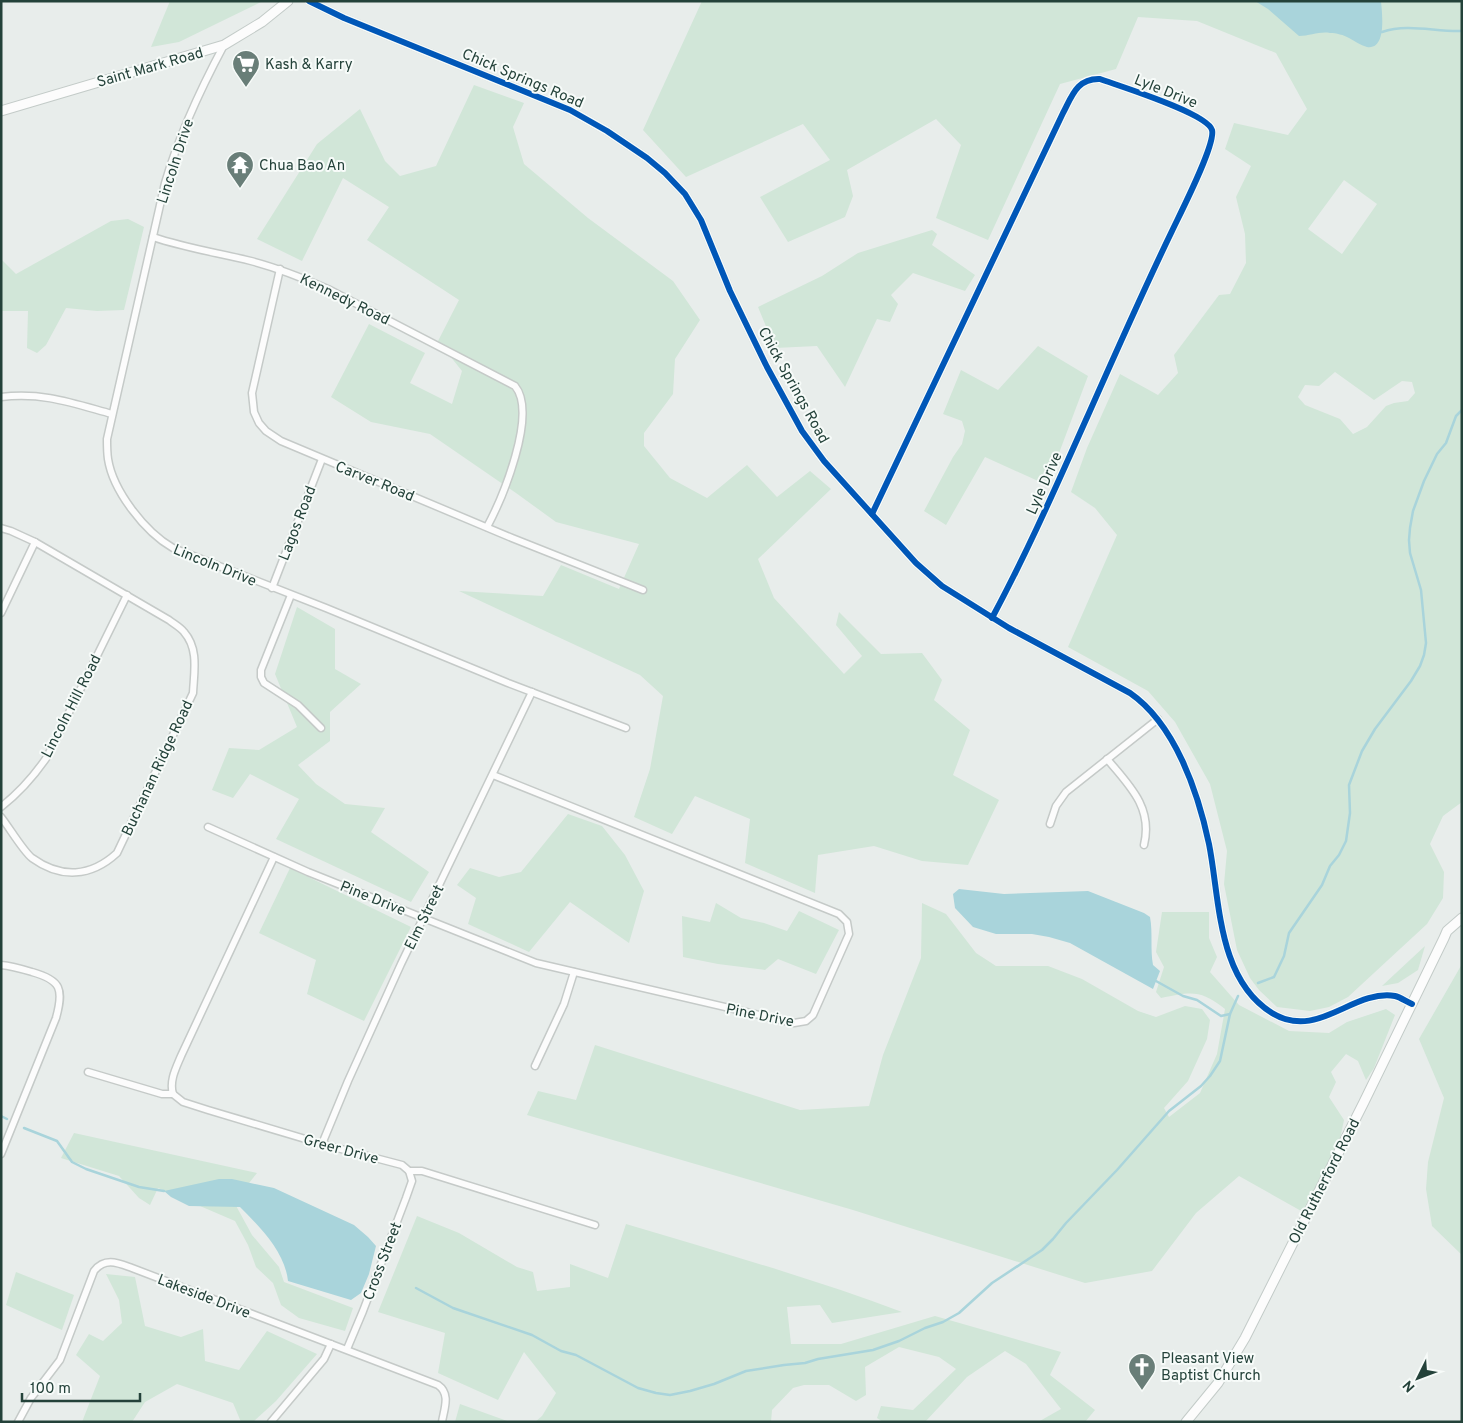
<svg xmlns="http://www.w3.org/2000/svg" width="1463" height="1423" font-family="Overpass,sans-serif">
<rect width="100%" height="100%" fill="#e8edeb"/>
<!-- green -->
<g fill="#d1e6d8" fill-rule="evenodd">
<path d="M 170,1 L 263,1 L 179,42 L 151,47 Z"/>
<path d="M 702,1 L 1462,1 L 1462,802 L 1443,816 L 1430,844 L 1444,872 L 1443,898 L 1427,924 L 1348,997 L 1329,1007 L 1310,1011 L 1277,1007 L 1259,990 L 1250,978 L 1237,950 L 1224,884 L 1227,851 L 1210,784 L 1175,722 L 1148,691 L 1068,647 L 1117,535 L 1095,508 L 1071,492 L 1087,448 L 1120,374 L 1158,395 L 1178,373 L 1174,355 L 1219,295 L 1230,294 L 1246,263 L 1245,234 L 1236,197 L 1251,166 L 1225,149 L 1234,123 L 1288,135 L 1307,109 L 1276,53 L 1197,21 L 1138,17 L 1116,69 L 1060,84 L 988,240 L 936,218 L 961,145 L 936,119 L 847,170 L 853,196 L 845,217 L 788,242 L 760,197 L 830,160 L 803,124 L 686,177 L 643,130 ZM 1344,180 L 1377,204 L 1342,254 L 1308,229 ZM 1335,372 L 1374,400 L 1402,381 L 1412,382 L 1415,393 L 1408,401 L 1394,403 L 1386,406 L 1367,427 L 1353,434 L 1340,419 L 1305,405 L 1298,397 L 1305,385 L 1319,386 Z"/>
<path d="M 474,85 L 524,103 L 513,127 L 524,164 L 588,218 L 673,281 L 700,320 L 675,359 L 673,394 L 644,433 L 644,446 L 670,478 L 707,498 L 747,465 L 777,497 L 810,471 L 831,489 L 758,559 L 774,598 L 844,674 L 862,656 L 836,625 L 839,612 L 881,654 L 922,653 L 942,680 L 934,700 L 970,730 L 953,775 L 999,800 L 968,865 L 922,861 L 874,846 L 818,855 L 815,893 L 745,863 L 750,819 L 695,796 L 672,834 L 634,817 L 650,769 L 663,696 L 640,675 L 459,591 L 543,596 L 561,565 L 619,589 L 639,544 L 556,522 L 516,493 L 430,434 L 371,422 L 331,397 L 369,324 L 425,353 L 410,383 L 452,404 L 462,371 L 438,341 L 459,300 L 367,240 L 389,207 L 343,178 L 302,261 L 257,239 L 317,144 L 360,109 L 385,161 L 400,176 L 436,166 Z"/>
<path d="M 128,219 L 144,227 L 124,310 L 97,311 L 66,308 L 46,345 L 37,353 L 27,348 L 28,311 L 1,311 L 1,259 L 16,274 L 111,221 Z"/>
<path d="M 932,230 L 937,234 L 932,245 L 975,275 L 965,291 L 913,273 L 891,295 L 898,304 L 890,322 L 877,319 L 845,387 L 817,346 L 775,348 L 758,307 L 822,276 L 858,253 Z"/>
<path d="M 1038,346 L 1088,376 L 1047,485 L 985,457 L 946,525 L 924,511 L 953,457 L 962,444 L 965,431 L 962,421 L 943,414 L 961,370 L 998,390 Z"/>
<path d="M 297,607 L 335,629 L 335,669 L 361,684 L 330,712 L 330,741 L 298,765 L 316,784 L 345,804 L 385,808 L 371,832 L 429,872 L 411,902 L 276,839 L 299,799 L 250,774 L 233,798 L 212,790 L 229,748 L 259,750 L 297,727 L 275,674 Z"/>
<path d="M 568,814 L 602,826 L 625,855 L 644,891 L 629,943 L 570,902 L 529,952 L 468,924 L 476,898 L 457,885 L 470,868 L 499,877 L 521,872 Z"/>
<path d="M 290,868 L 411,927 L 364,1021 L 307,994 L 316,960 L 259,933 Z"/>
<path d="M 716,903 L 741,918 L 764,923 L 787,931 L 799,911 L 839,930 L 816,974 L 778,959 L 765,970 L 718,964 L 683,957 L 682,916 L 710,922 Z"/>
<path d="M 922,903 L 946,914 L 976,953 L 996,966 L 1048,966 L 1082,979 L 1138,1011 L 1156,1017 L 1185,1006 L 1202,1009 L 1210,1020 L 1207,1039 L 1188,1081 L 1164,1108 L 1169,1117 L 1200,1093 L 1217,1054 L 1225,1009 C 1200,989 1191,992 1161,998 L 1156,992 L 1164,967 L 1156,952 L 1162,912 L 1209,912 L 1209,938 L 1217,957 L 1210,972 L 1239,1005 L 1289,1031 L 1329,1033 L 1347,1022 L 1386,1009 L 1395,1015 L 1374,1068 L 1366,1080 L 1358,1061 L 1346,1054 L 1331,1072 L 1336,1082 L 1329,1097 L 1344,1120 L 1340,1139 L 1303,1212 L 1239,1176 L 1196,1213 L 1152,1271 L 1085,1283 L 853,1210 L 527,1115 L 538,1091 L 576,1100 L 595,1045 L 800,1110 L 869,1106 L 883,1055 L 921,958 Z"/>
<path d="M 1425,946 L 1418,970 L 1398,983 L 1382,986 Z"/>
<path d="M 1462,964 L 1462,1255 L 1432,1226 L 1426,1189 L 1428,1162 L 1444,1098 L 1419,1039 Z"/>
<path d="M 74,1133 L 257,1173 L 234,1202 L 252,1235 L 279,1267 L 284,1282 L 353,1308 L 345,1331 L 299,1318 L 281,1305 L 273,1283 L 256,1267 L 248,1245 L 235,1221 L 158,1188 L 150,1205 L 139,1198 L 119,1176 L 61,1158 Z"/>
<path d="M 417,1216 L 459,1233 L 517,1267 L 533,1272 L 537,1291 L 570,1287 L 570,1264 L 608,1278 L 626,1224 C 719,1252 812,1278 902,1312 L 832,1323 L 820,1305 L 787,1307 L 791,1344 L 841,1344 L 935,1316 L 1061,1352 L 1050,1375 L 1095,1410 L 1085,1422 L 1038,1422 L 1061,1409 L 1026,1364 L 1005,1351 L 967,1377 L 925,1422 L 883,1422 L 877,1418 L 881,1406 L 913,1410 L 956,1369 L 939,1357 L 899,1347 L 865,1367 L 866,1395 L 856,1401 L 829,1385 L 804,1385 L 793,1388 L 772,1410 L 771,1422 L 535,1422 L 542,1416 L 556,1393 L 524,1352 L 498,1400 L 438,1373 L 445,1333 L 378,1312 Z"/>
<path d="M 16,1272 L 74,1295 L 62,1330 L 6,1305 Z"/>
<path d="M 106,1274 L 135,1277 L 145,1326 L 181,1337 L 203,1329 L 205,1361 L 239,1370 L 267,1331 L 317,1354 L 276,1401 L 253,1422 L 241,1422 L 233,1403 L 177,1384 L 145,1402 L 132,1422 L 82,1422 L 100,1376 L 76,1355 L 89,1334 L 103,1341 L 122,1323 L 119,1300 Z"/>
<path d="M 460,1404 L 510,1422 L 455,1422 Z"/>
</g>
<!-- water -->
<g fill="#a9d4db">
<path d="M 1255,1 L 1381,1 C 1382,13 1387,50 1367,47 C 1360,45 1355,41 1349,38 C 1344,35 1336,33 1330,33 C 1320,31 1310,36 1299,36 L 1268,9 Z"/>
<path d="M 959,889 L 1004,894 L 1088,891 L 1144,913 L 1150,917 C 1153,933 1150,949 1153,965 L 1160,971 L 1153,989 L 1070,943 L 1049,937 L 1032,934 L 996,934 L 973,927 L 955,908 L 953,894 Z"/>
<path d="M 219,1179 L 232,1179 L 274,1188 L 354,1225 L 368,1237 L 376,1246 L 369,1274 L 361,1293 L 351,1300 L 288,1281 C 285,1252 260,1227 240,1207 L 189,1206 L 171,1197 L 164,1191 Z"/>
</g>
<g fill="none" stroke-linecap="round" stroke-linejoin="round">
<!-- stream -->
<g stroke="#a9d4db" stroke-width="2.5">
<path d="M 1382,32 C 1409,23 1434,32 1462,31"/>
<path d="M 1462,73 L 1462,79"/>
<path d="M 1156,981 L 1183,996 L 1197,1000 L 1221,1016 L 1230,1014"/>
<path d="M 1258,983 L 1274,977 L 1284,956 L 1289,933 L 1322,885 L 1330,866 L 1339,855 L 1346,841 L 1350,813 L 1349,785 L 1362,751 L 1375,729 L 1411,681 L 1420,666 L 1424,655 L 1426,643 L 1421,590 L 1410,553 L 1409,540 L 1410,528 L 1413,511 L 1424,481 L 1437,454 L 1446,443 L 1456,416 L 1462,410"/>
<path d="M 1,1116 L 7,1119"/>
<path d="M 24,1128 L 57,1141 L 72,1162 L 86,1169 L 139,1187 L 164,1191"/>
<path d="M 416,1288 L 453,1308 L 532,1335 L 561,1351 L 576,1355 L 638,1388 L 656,1393 L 670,1395 L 690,1391 L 714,1384 L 746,1371 L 784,1365 L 805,1363 L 818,1359 L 873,1350 L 899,1341 L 925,1328 L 943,1322 L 959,1313 L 992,1283 L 1042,1250 L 1053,1239 L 1066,1223 L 1117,1170 L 1169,1111 L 1201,1086 L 1210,1076 L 1220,1061 L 1230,1014 L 1238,996"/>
</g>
<defs>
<g id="street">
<path d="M 309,1 L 344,18 L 570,110 L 607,131 L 647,158 L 665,173 L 685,194 L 701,220 L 730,291 L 767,367 L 802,431 L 824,461 L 916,563 L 942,586 L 1009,628 L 1130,693 C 1175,724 1198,792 1209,844 C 1220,899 1217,979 1272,1013 C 1318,1041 1352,989 1395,996 C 1400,997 1407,1002 1412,1004"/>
<path d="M 224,45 C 200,90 179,135 165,183 L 107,439 C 107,446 107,452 108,459 C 113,491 145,532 173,548 L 326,608 L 508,683 L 626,728"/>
<path d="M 153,237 C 185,248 219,253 251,261 C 278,268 303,278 328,289 L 515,386 C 538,414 502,499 487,527"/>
<path d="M 280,269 L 252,393 L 254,412 L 259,423 L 266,431 L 281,441 L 512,538 L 643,590"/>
<path d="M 1,397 C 43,392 72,403 112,414"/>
<path d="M 872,514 L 1063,113 C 1072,96 1077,78 1100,79 C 1119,86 1207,113 1212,130 C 1216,144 1180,214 1172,231 C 1143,291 1116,352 1089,413 C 1058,482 1028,551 992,618"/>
<path d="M 1,528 L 11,531 L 35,542 L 169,620 C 174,624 180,627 184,632 C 199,649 194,672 193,693 L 117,853 C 91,877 61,879 32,858 C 23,851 9,827 1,817"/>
<path d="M 272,588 L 322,459"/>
<path d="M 291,595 L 261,670 L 261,677 L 264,683 L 298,705 L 321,728"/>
<path d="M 1,613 L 35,542"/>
<path d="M 1107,759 C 1130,786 1153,808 1144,845"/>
<path d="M 1,807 C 20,792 34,776 47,757 L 127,595"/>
<path d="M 1050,824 L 1056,806 L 1066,792 L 1158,719"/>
<path d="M 208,827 L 308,872 L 536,963 L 794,1023 L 806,1021 L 813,1015 L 849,934 L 847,922 L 839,914 L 493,775"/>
<path d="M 1,965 C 12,966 22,969 32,972 C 61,980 64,989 56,1018 L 1,1154"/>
<path d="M 535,1066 L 564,1004 L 574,972"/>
<path d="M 88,1072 L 162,1094 L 173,1094 L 183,1102 L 208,1110 L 322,1144 L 402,1165 L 409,1171 L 422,1171 L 595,1225"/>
<path d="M 173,1094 C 169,1081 176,1068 181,1056 L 274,857"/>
<path d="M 322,1144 L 348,1081 L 401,964 L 532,692"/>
<path d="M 347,1349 L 363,1311 L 406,1198 L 412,1181 L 409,1171"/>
<path d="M 18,1422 L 31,1398 L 60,1360 L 94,1271 C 105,1257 118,1263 132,1268 L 438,1385 C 451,1394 444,1409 442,1422"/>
<path d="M 271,1422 L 324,1359 L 331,1344"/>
</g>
<g id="secondary">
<path d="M 1,111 L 224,45 L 262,22 L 288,1"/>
<path d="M 1186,1422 L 1218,1383 L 1245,1338 L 1364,1102 L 1444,938 L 1447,931 L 1462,918"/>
</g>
</defs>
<!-- street casing -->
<use href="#street" stroke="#c5cac8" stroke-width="9"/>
<!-- secondary casing -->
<use href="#secondary" stroke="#c3cbc8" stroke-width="11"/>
<!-- street -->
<use href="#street" stroke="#fcfcfc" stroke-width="6"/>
<!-- secondary -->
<use href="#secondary" stroke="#fcfcfc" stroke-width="9"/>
<defs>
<g id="cycleway">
<path d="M 309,1 L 344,18 L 570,110 L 607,131 L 647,158 L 665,173 L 685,194 L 701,220 L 730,291 L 767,367 L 802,431 L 824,461 L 916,563 L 942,586 L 1009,628 L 1130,693 C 1175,724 1198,792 1209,844 C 1220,899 1217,979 1272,1013 C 1318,1041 1352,989 1395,996 C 1400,997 1407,1002 1412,1004"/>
<path d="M 872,514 L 1063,113 C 1072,96 1077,78 1100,79 C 1119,86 1207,113 1212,130 C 1216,144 1180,214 1172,231 C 1143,291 1116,352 1089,413 C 1058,482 1028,551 992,618"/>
</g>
</defs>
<!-- cycleway casing -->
<use href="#cycleway" stroke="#f7fbf9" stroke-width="9"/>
<!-- cycleway -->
<use href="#cycleway" stroke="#0057b8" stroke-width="6"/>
</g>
<!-- icons -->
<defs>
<symbol id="supermarket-pin" viewBox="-11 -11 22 30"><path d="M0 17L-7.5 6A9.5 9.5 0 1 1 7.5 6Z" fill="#697e78" stroke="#f7fbf9"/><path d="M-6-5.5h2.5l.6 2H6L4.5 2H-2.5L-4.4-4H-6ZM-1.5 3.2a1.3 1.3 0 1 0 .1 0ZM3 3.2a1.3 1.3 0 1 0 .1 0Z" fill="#fff"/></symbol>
<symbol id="temple-pin" viewBox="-11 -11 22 30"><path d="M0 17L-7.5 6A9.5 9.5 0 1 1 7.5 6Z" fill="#697e78" stroke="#f7fbf9"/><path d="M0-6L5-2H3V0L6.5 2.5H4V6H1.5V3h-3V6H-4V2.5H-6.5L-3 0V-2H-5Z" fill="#fff"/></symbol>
<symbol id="church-pin" viewBox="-11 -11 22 30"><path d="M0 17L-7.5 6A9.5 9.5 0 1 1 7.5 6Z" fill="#697e78" stroke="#f7fbf9"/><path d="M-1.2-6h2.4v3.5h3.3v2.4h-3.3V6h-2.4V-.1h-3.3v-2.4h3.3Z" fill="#fff"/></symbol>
</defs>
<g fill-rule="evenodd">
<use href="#supermarket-pin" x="230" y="48" width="32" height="43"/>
<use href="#temple-pin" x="224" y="149" width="32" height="43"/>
<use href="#church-pin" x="1126" y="1351" width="32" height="43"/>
</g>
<g text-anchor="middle" stroke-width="4" stroke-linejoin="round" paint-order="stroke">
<!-- poi labels -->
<g font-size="15" fill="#24423a" stroke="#f7fbf9" text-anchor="start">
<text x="265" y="69">Kash &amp; Karry</text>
<text x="259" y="170">Chua Bao An</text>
<text x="1161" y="1363">Pleasant View<tspan x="1161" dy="17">Baptist Church</tspan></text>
</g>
<!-- street labels -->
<g font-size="15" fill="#24423a" stroke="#f7fbf9">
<text transform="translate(150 67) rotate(-16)" y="5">Saint Mark Road</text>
<text transform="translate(523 78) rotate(23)" y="5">Chick Springs Road</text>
<text transform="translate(1166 91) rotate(22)" y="5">Lyle Drive</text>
<text transform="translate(175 161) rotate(-72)" y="5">Lincoln Drive</text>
<text transform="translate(345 299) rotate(26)" y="5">Kennedy Road</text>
<text transform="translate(794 385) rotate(61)" y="5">Chick Springs Road</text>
<text transform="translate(375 481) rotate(22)" y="5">Carver Road</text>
<text transform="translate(1044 483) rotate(-66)" y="5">Lyle Drive</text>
<text transform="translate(297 523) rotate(-69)" y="5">Lagos Road</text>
<text transform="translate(215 565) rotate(22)" y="5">Lincoln Drive</text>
<text transform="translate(71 706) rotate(-63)" y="5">Lincoln Hill Road</text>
<text transform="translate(157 768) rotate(-65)" y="5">Buchanan Ridge Road</text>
<text transform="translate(373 898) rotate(22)" y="5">Pine Drive</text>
<text transform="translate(424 917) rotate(-64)" y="5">Elm Street</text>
<text transform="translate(760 1015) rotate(11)" y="5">Pine Drive</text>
<text transform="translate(341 1149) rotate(15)" y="5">Greer Drive</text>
<text transform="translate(1324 1181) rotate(-63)" y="5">Old Rutherford Road</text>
<text transform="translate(382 1261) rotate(-69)" y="5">Cross Street</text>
<text transform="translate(204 1296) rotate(21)" y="5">Lakeside Drive</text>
</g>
</g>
<!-- border -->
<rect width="1463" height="1423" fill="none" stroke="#24423a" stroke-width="5"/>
<!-- north arrow -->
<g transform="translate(1418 1378) rotate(228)" stroke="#f7fbf9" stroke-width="4" paint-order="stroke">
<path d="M0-4L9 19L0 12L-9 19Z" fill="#24423a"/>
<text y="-8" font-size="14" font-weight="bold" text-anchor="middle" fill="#24423a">N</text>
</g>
<!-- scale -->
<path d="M22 1393v8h118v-8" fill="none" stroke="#24423a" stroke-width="2.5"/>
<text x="30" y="1393" font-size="15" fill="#24423a" stroke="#f7fbf9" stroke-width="4" paint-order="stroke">100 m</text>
</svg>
